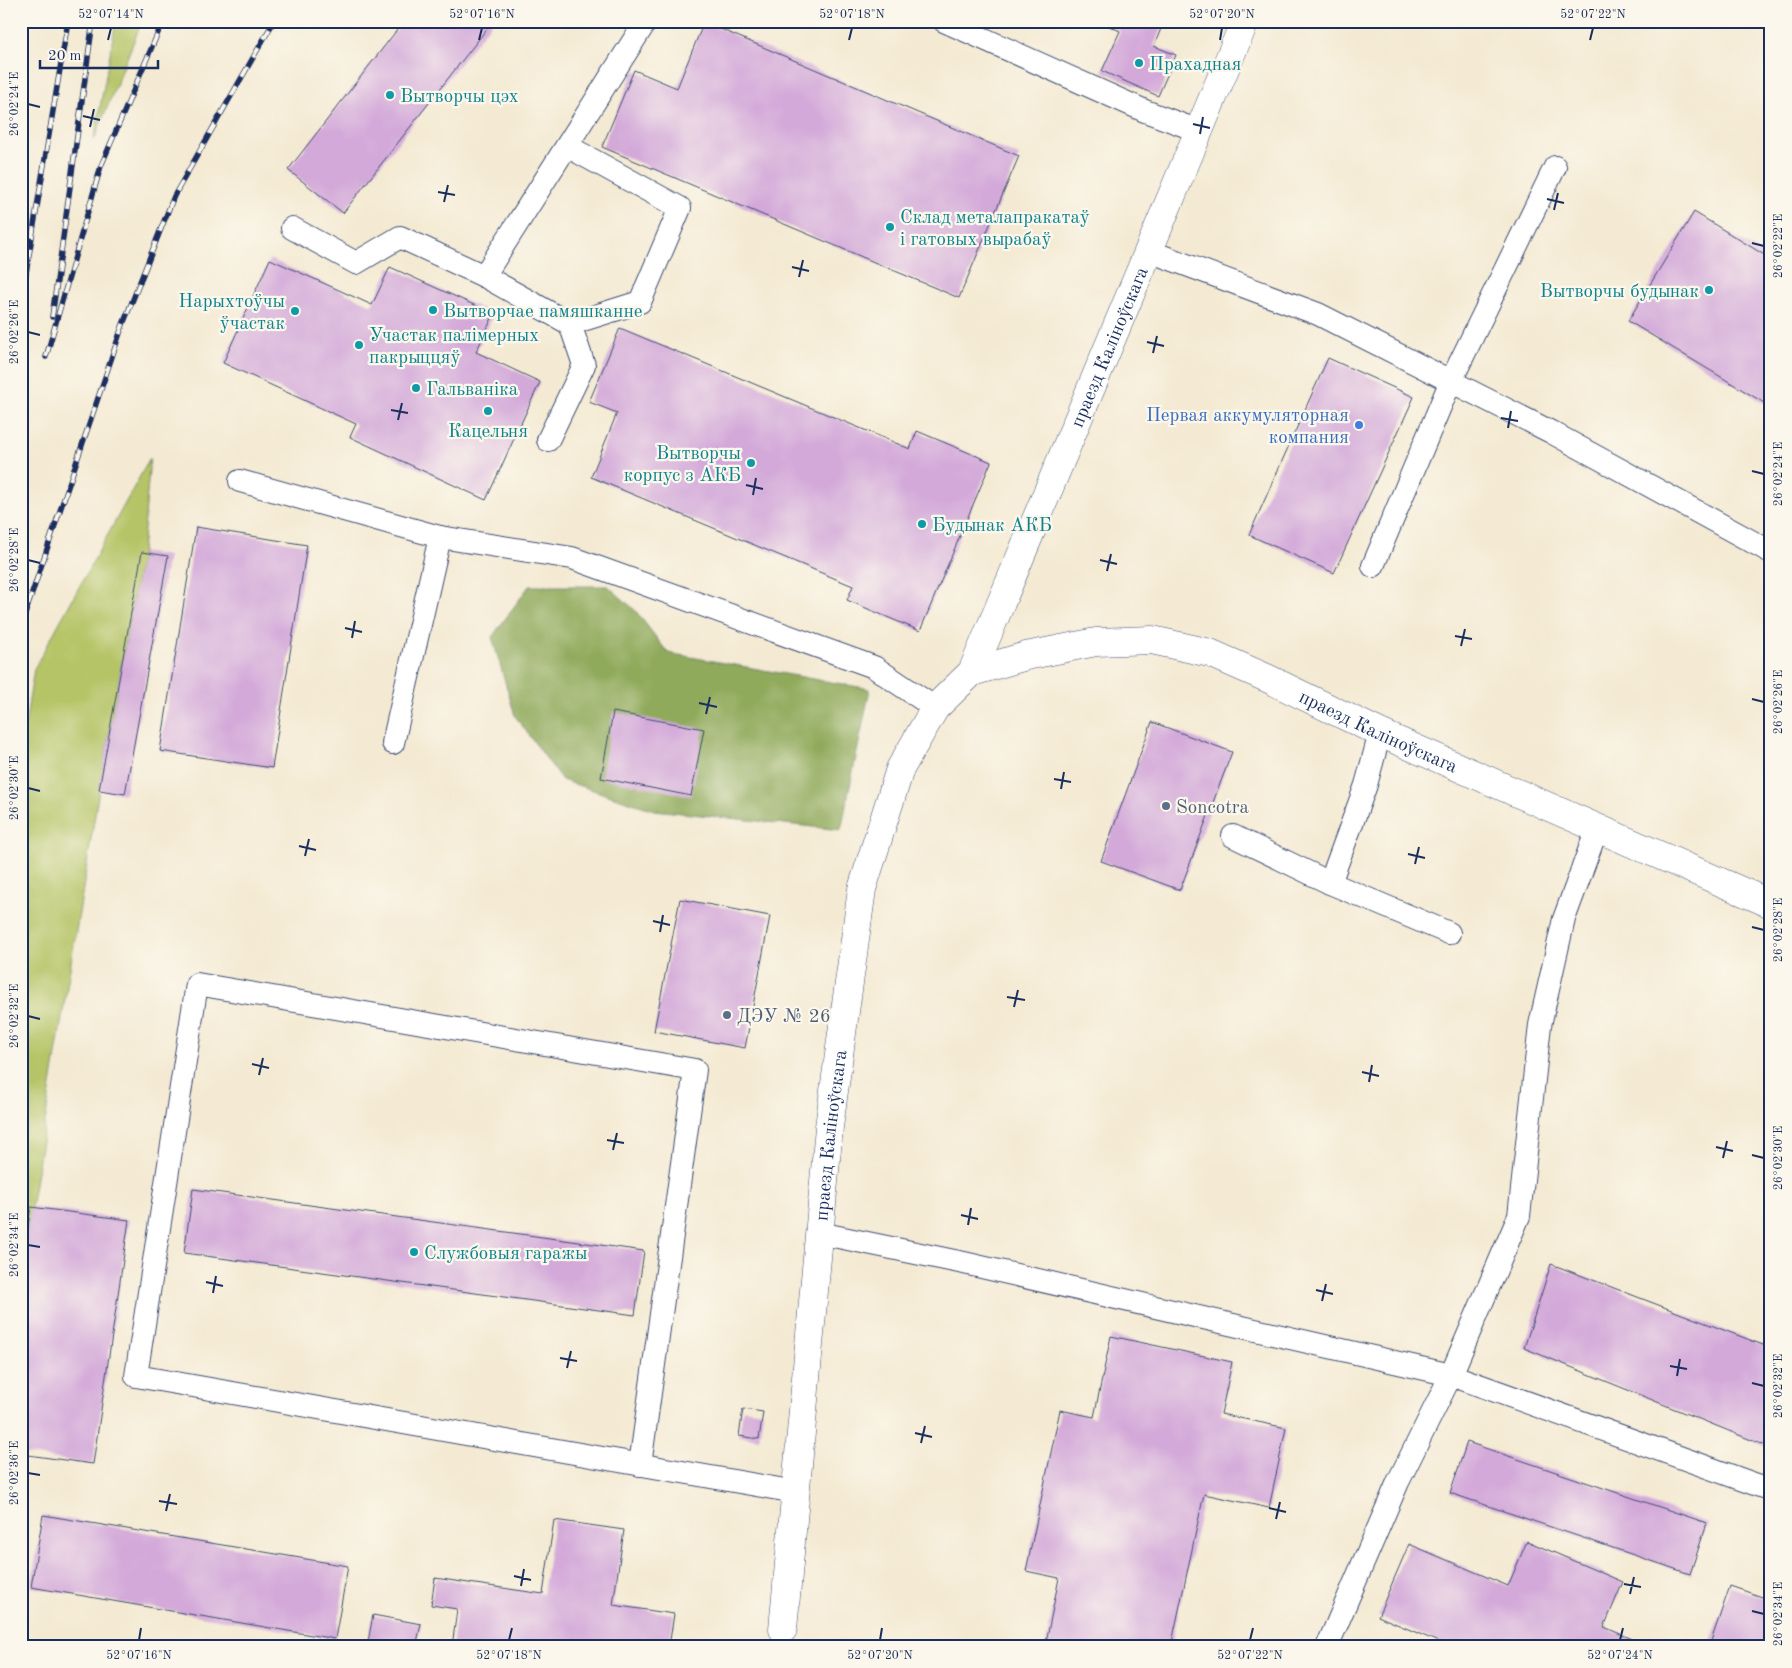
<svg xmlns="http://www.w3.org/2000/svg" width="1792" height="1668" font-family="'Old Standard TT',serif">
<rect width="100%" height="100%" fill="#fbf7ec"/>
<filter id="ink" filterUnits="userSpaceOnUse"><feTurbulence type="fractalNoise" baseFrequency=".02" numOctaves="2"/><feDisplacementMap in="SourceGraphic" scale="10" xChannelSelector="R" yChannelSelector="G"/><feConvolveMatrix kernelMatrix="1 2 1 2 8 2 1 2 1" color-interpolation-filters="sRGB"/></filter>
<filter id="wash" filterUnits="userSpaceOnUse"><feTurbulence type="fractalNoise" baseFrequency=".0096" numOctaves="4" result="noise"/><feDisplacementMap in="SourceGraphic" scale="20" xChannelSelector="R" yChannelSelector="G"/><feGaussianBlur stdDeviation="1.12" result="paint"/><feColorMatrix in="noise" values="0 0 0 0 0 0 0 0 0 0 0 0 0 0 0 0 0 1.4 0 .05"/><feComposite in="paint" operator="in"/></filter>
<g filter="url(#wash)">
<rect width="100%" height="100%" fill="#f4ead3"/>
<!-- green -->
<g fill="#b5c466" stroke="#687a62">
<path d="M 116,21 L 142,21 L 94,140 Z"/>
<path d="M 150,458 L 142,552 L 99,790 L 21,1270 L 21,750 L 34,669 Z"/>
</g>
<!-- forest -->
<g fill="#90aa5b" stroke="#566c5c">
<path d="M 529,586 L 608,586 L 635,610 L 668,653 L 870,689 L 841,830 L 654,810 L 562,780 L 515,716 L 492,637 Z"/>
<path d="M 21,1639 L 66,1647 L 21,1647 Z"/>
</g>
<g id="blocks">
<!-- building -->
<g fill="#d3a9d9">
<path d="M 404,21 L 493,21 L 343,213 L 288,170 Z"/>
<path d="M 1098,21 L 1164,21 L 1154,46 L 1176,55 L 1158,96 L 1102,71 L 1120,31 Z"/>
<path d="M 704,22 L 1019,156 L 959,298 L 602,147 L 634,70 L 677,88 Z"/>
<path d="M 1694,212 L 1771,259 L 1771,407 L 1628,321 Z"/>
<path d="M 270,259 L 372,305 L 390,267 L 494,314 L 476,352 L 540,382 L 486,500 L 350,437 L 356,424 L 223,363 Z"/>
<path d="M 620,328 L 910,449 L 917,431 L 991,462 L 920,631 L 847,600 L 853,586 L 591,477 L 617,413 L 589,402 Z"/>
<path d="M 1328,358 L 1414,397 L 1334,573 L 1249,535 Z"/>
<path d="M 196,527 L 307,545 L 272,768 L 160,751 Z"/>
<path d="M 142,552 L 168,556 L 125,794 L 99,790 Z"/>
<path d="M 613,712 L 704,729 L 691,796 L 601,778 Z"/>
<path d="M 1152,722 L 1232,752 L 1180,890 L 1101,861 Z"/>
<path d="M 680,899 L 770,916 L 745,1048 L 654,1031 Z"/>
<path d="M 193,1189 L 644,1251 L 635,1315 L 184,1253 Z"/>
<path d="M 31,1207 L 129,1220 L 93,1464 L 21,1454 L 21,1270 Z"/>
<path d="M 1551,1264 L 1771,1348 L 1771,1448 L 1524,1348 Z"/>
<path d="M 1111,1336 L 1232,1362 L 1221,1414 L 1286,1428 L 1269,1508 L 1204,1494 L 1171,1647 L 1045,1647 L 1059,1578 L 1026,1571 L 1060,1410 L 1094,1417 Z"/>
<path d="M 743,1409 L 763,1412 L 759,1439 L 739,1436 Z"/>
<path d="M 1467,1442 L 1707,1523 L 1690,1574 L 1450,1493 Z"/>
<path d="M 43,1515 L 348,1566 L 335,1639 L 31,1587 Z"/>
<path d="M 554,1520 L 624,1530 L 613,1605 L 674,1614 L 669,1647 L 452,1647 L 457,1609 L 431,1605 L 435,1578 L 543,1594 Z"/>
<path d="M 1527,1541 L 1623,1582 L 1604,1627 L 1651,1647 L 1450,1647 L 1378,1616 L 1409,1544 L 1508,1586 Z"/>
<path d="M 1730,1586 L 1771,1600 L 1771,1647 L 1709,1647 Z"/>
<path d="M 373,1615 L 421,1624 L 416,1647 L 367,1647 Z"/>
</g>
</g>
</g>
<g filter="url(#ink)">
<use href="#blocks" fill-opacity="0" stroke="#3c4b70" stroke-width="1"/>
<g fill="none" stroke-linecap="round" stroke-linejoin="round">
<defs>
<g id="lane">
<path d="M 944,21 L 1145,111 L 1199,131"/>
<path d="M 292,228 L 356,263 L 400,237 L 484,276 L 570,324 L 640,302 L 680,208 L 567,146"/>
<path d="M 1149,251 L 1318,314 L 1551,432 L 1771,552"/>
<path d="M 484,276 L 646,21"/>
<path d="M 548,440 L 584,365 L 570,324"/>
<path d="M 240,481 L 440,537 L 572,558 L 874,667 L 935,708"/>
<path d="M 1373,566 L 1450,383 L 1555,167"/>
<path d="M 393,743 L 440,537"/>
<path d="M 1233,836 L 1330,883 L 1449,933"/>
<path d="M 1330,883 L 1366,785 L 1380,733"/>
<path d="M 819,1233 L 964,1263 L 1451,1375 L 1519,1216 L 1540,1025 L 1564,919 L 1597,829"/>
<path d="M 640,1465 L 695,1070 L 197,984 L 136,1376 L 796,1492"/>
<path d="M 1327,1647 L 1398,1482 L 1451,1375 L 1771,1490"/>
</g>
<g id="street">
<path id="s1" d="M 972,672 L 1026,656 L 1096,642 L 1152,640 L 1210,653 L 1269,679 L 1380,733 L 1771,904"/>
<path id="s2" d="M 783,1629 L 829,1127 L 862,889 L 900,769 L 935,708 L 972,672 L 1245,21"/>
</g>
</defs>
<!-- lane casing -->
<use href="#lane" stroke="#3c4b70" stroke-width="24"/>
<!-- street casing -->
<use href="#street" stroke="#3c4b70" stroke-width="29"/>
<!-- lane -->
<use href="#lane" stroke="#fff" stroke-width="22"/>
<!-- street -->
<use href="#street" stroke="#fff" stroke-width="28"/>
<defs>
<g id="rail">
<path d="M 21,303 L 68,21"/>
<path d="M 52,317 L 93,21"/>
<path d="M 46,357 L 101,166 L 163,21"/>
<path d="M 21,626 L 122,327 L 174,196 L 274,21"/>
</g>
</defs>
<!-- rail casing -->
<use href="#rail" stroke="#1b2f5e" stroke-width="5.5"/>
<!-- rail -->
<use href="#rail" stroke="#fbf7ec" stroke-width="4" stroke-dasharray="11" stroke-linecap="butt"/>
</g>
</g>
<!-- ticks -->
<path fill="none" stroke="#1b2f5e" stroke-width="2" d="M 108,40 L 111,28M 479,40 L 482,28M 849,40 L 852,28M 1220,40 L 1222,28M 1590,40 L 1593,28M 28,104 L 40,107M 83,116 L 100,120M 1193,124 L 1210,128M 90,127 L 94,109M 1200,134 L 1203,117M 438,192 L 455,195M 1547,199 L 1564,203M 444,202 L 448,185M 1554,210 L 1558,193M 1752,243 L 1764,246M 792,267 L 809,271M 799,277 L 803,260M 28,332 L 40,335M 1147,342 L 1164,346M 1153,353 L 1157,336M 391,410 L 408,413M 1501,418 L 1518,421M 398,420 L 402,403M 1508,428 L 1511,411M 1752,471 L 1764,474M 746,485 L 763,489M 753,495 L 756,478M 28,560 L 40,563M 1100,560 L 1117,564M 1107,571 L 1111,554M 345,628 L 362,632M 1455,636 L 1472,639M 352,638 L 355,621M 1461,646 L 1465,629M 1752,699 L 1764,702M 699,703 L 717,707M 706,714 L 710,697M 1054,779 L 1071,782M 28,788 L 40,791M 1061,789 L 1064,772M 299,846 L 316,850M 1408,854 L 1425,858M 305,856 L 309,839M 1415,864 L 1419,847M 653,921 L 670,925M 1752,927 L 1764,930M 660,932 L 663,915M 1007,997 L 1025,1000M 1014,1007 L 1018,990M 28,1016 L 40,1019M 252,1064 L 269,1068M 1362,1072 L 1379,1076M 259,1075 L 263,1058M 1369,1082 L 1372,1065M 607,1140 L 624,1143M 1716,1147 L 1733,1151M 613,1150 L 617,1133M 1752,1155 L 1764,1158M 1723,1158 L 1727,1141M 961,1215 L 978,1219M 968,1225 L 971,1208M 28,1245 L 40,1247M 206,1282 L 223,1286M 1316,1290 L 1333,1294M 213,1293 L 216,1276M 1322,1301 L 1326,1284M 560,1358 L 577,1361M 1670,1366 L 1687,1369M 567,1368 L 571,1351M 1677,1376 L 1680,1359M 1752,1383 L 1764,1386M 915,1433 L 932,1437M 921,1443 L 925,1426M 28,1473 L 40,1475M 159,1501 L 177,1504M 1269,1508 L 1286,1512M 166,1511 L 170,1494M 1276,1519 L 1280,1502M 514,1576 L 531,1580M 1624,1584 L 1641,1587M 521,1586 L 524,1569M 1630,1594 L 1634,1577M 1752,1611 L 1764,1614M 139,1640 L 141,1628M 509,1640 L 512,1628M 880,1640 L 882,1628M 1250,1640 L 1253,1628M 1620,1640 L 1623,1628"/>
<!-- markers -->
<g fill="#0f9aa8" stroke="#fbf7ec" stroke-width="2">
<circle cx="1139" cy="63" r="5"/>
<circle cx="390" cy="95" r="5"/>
<circle cx="890" cy="227" r="5"/>
<circle cx="1709" cy="290" r="5"/>
<circle cx="433" cy="310" r="5"/>
<circle cx="295" cy="311" r="5"/>
<circle cx="359" cy="345" r="5"/>
<circle cx="416" cy="388" r="5"/>
<circle cx="488" cy="411" r="5"/>
<circle cx="751" cy="463" r="5"/>
<circle cx="922" cy="524" r="5"/>
<circle cx="414" cy="1252" r="5"/>
</g>
<circle fill="#3f7fe0" stroke="#fbf7ec" stroke-width="2" cx="1359" cy="425" r="5"/>
<g fill="#5c6f8a" stroke="#fbf7ec" stroke-width="2">
<circle cx="1166" cy="806" r="5"/>
<circle cx="727" cy="1015" r="5"/>
</g>
<g text-anchor="middle" stroke-width="4.5" stroke-linejoin="round" paint-order="stroke">
<!-- culture labels -->
<g font-size="19" fill="#0d838f" stroke="#fbf7ec" text-anchor="start">
<text x="1149" y="70">Прахадная</text>
<text x="400" y="102">Вытворчы цэх</text>
<text x="900" y="223">Склад металапракатаў<tspan x="900" dy="22">і гатовых вырабаў</tspan></text>
<text x="1699" y="297" text-anchor="end">Вытворчы будынак</text>
<text x="285" y="307" text-anchor="end">Нарыхтоўчы<tspan x="285" dy="22">ўчастак</tspan></text>
<text x="443" y="317">Вытворчае памяшканне</text>
<text x="369" y="341">Участак палімерных<tspan x="369" dy="22">пакрыццяў</tspan></text>
<text x="426" y="395">Гальваніка</text>
<text x="488" y="437" text-anchor="middle">Кацельня</text>
<text x="741" y="459" text-anchor="end">Вытворчы<tspan x="741" dy="22">корпус з АКБ</tspan></text>
<text x="932" y="531">Будынак АКБ</text>
<text x="424" y="1259">Службовыя гаражы</text>
</g>
<!-- street labels -->
<g font-size="19" fill="#1b2f5e" stroke="#fbf7ec">
<text dy="7" stroke="none"><textPath href="#s2" startOffset="1345">праезд Каліноўскага</textPath></text>
<text dy="7" stroke="none"><textPath href="#s1" startOffset="429">праезд Каліноўскага</textPath></text>
<text dy="7" stroke="none"><textPath href="#s2" startOffset="496">праезд Каліноўскага</textPath></text>
</g>
<!-- shop labels -->
<g font-size="19" fill="#366cbe" stroke="#fbf7ec" text-anchor="end">
<text x="1349" y="421">Первая аккумуляторная<tspan x="1349" dy="22">компания</tspan></text>
</g>
<!-- service labels -->
<g font-size="19" fill="#4e5e75" stroke="#fbf7ec" text-anchor="start">
<text x="1176" y="813">Soncotra</text>
<text x="737" y="1022">ДЭУ № 26</text>
</g>
</g>
<!-- margin -->
<rect width="1792" height="1668" fill="none" stroke="#fbf7ec" stroke-width="55"/>
<!-- scale -->
<path d="M40 60v8h118v-8" fill="none" stroke="#1b2f5e" stroke-width="2.5"/>
<text x="48" y="60" font-size="15" fill="#1b2f5e" stroke="#fbf7ec" stroke-width="4" paint-order="stroke">20 m</text>
<rect x="28" y="28" width="1736" height="1612" fill="none" stroke="#1b2f5e" stroke-width="2"/>
<g font-size="12" text-anchor="middle" fill="#1b2f5e">
<text x="111" y="18">52°07'14"N</text>
<text x="482" y="18">52°07'16"N</text>
<text x="852" y="18">52°07'18"N</text>
<text x="1222" y="18">52°07'20"N</text>
<text x="1593" y="18">52°07'22"N</text>
<text transform="translate(14 104) rotate(-90)" y="4">26°02'24"E</text>
<text transform="translate(1778 246) rotate(-90)" y="4">26°02'22"E</text>
<text transform="translate(14 332) rotate(-90)" y="4">26°02'26"E</text>
<text transform="translate(1778 474) rotate(-90)" y="4">26°02'24"E</text>
<text transform="translate(14 560) rotate(-90)" y="4">26°02'28"E</text>
<text transform="translate(1778 702) rotate(-90)" y="4">26°02'26"E</text>
<text transform="translate(14 788) rotate(-90)" y="4">26°02'30"E</text>
<text transform="translate(1778 930) rotate(-90)" y="4">26°02'28"E</text>
<text transform="translate(14 1016) rotate(-90)" y="4">26°02'32"E</text>
<text transform="translate(1778 1158) rotate(-90)" y="4">26°02'30"E</text>
<text transform="translate(14 1245) rotate(-90)" y="4">26°02'34"E</text>
<text transform="translate(1778 1386) rotate(-90)" y="4">26°02'32"E</text>
<text transform="translate(14 1473) rotate(-90)" y="4">26°02'36"E</text>
<text transform="translate(1778 1614) rotate(-90)" y="4">26°02'34"E</text>
<text x="139" y="1659">52°07'16"N</text>
<text x="509" y="1659">52°07'18"N</text>
<text x="880" y="1659">52°07'20"N</text>
<text x="1250" y="1659">52°07'22"N</text>
<text x="1620" y="1659">52°07'24"N</text>
</g>
</svg>
